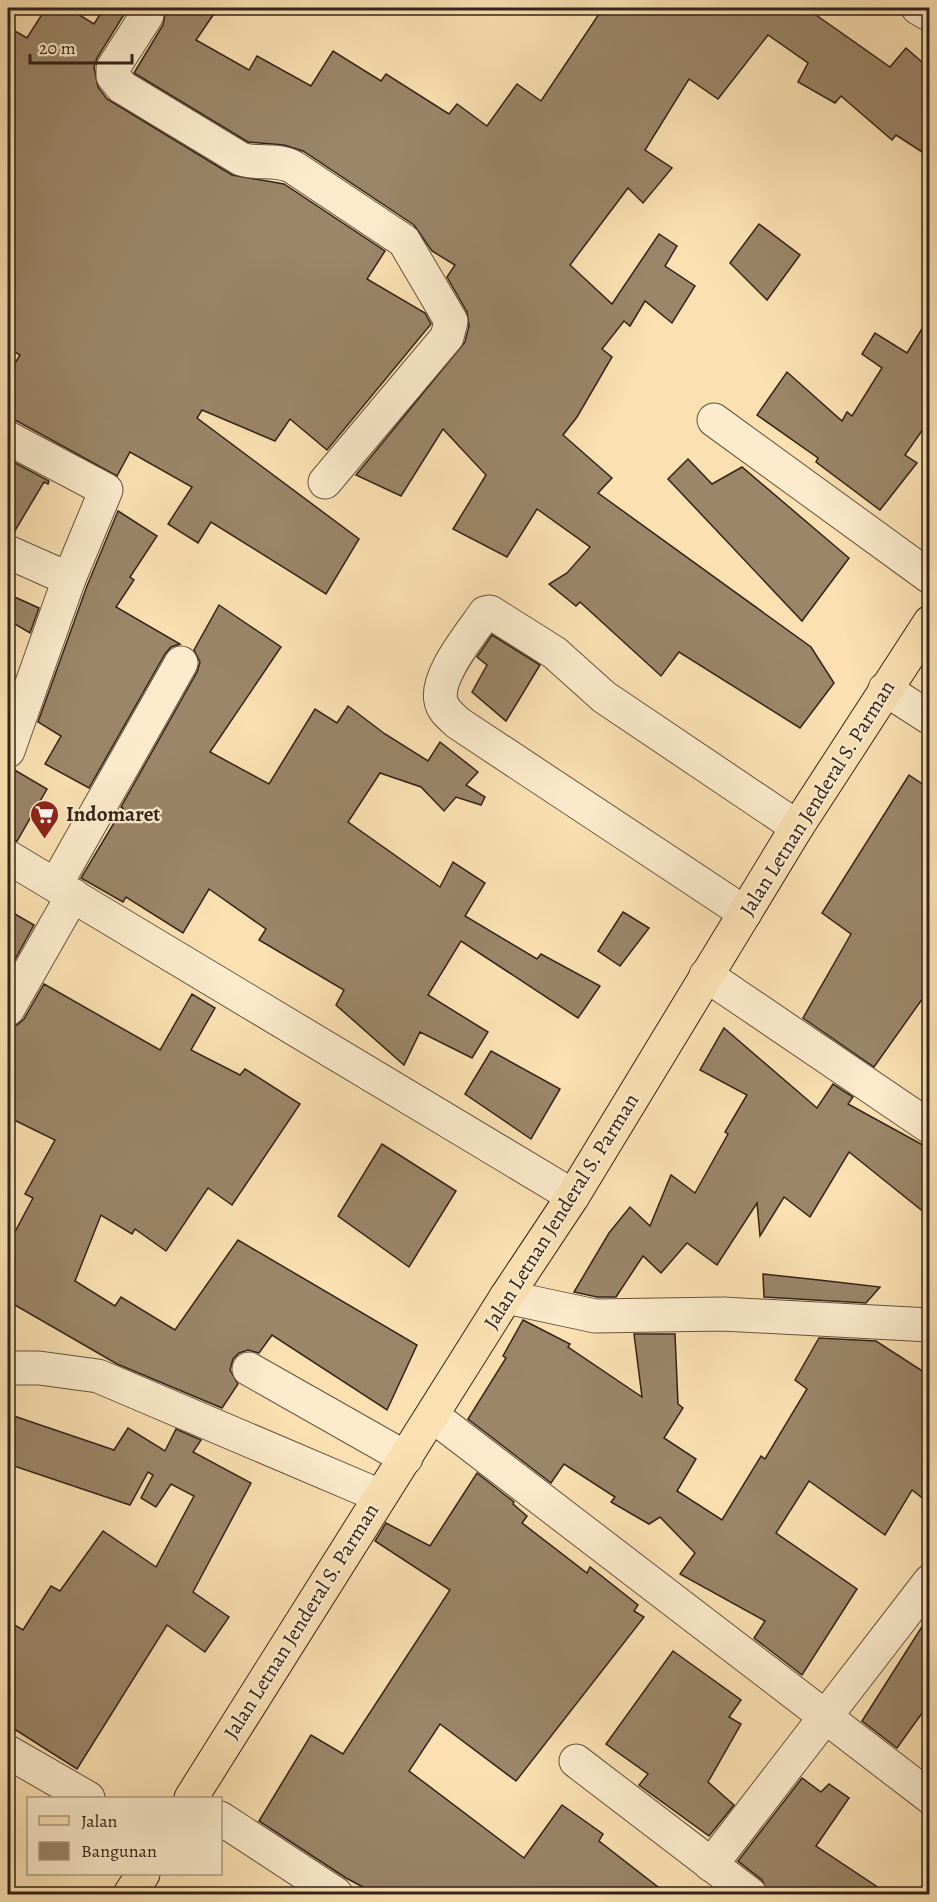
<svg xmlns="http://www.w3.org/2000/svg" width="937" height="1902" font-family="Alegreya,serif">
<rect width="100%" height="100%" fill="#fbe1b2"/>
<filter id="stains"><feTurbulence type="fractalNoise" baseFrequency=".00333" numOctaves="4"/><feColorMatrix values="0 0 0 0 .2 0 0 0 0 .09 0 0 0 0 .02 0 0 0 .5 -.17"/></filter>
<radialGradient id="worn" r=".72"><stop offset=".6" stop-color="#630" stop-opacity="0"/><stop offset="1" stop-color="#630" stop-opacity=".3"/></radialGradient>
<!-- building -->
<g fill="#9b8669" stroke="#33231a" stroke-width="1.5">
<path d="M 46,8 L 68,8 L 94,24 L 104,8 L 128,8 L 97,58 L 94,67 L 98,87 L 107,99 L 232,175 L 284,184 L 385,251 L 367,279 L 425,313 L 431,324 L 327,450 L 290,419 L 275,441 L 202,410 L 197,418 L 359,539 L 326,594 L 211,522 L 198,543 L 168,524 L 192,487 L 130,452 L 117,476 L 17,421 L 8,419 L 8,375 L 20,355 L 8,348 L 8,27 L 27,38 Z"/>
<path d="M 166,8 L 218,8 L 196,40 L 249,70 L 257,56 L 311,86 L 333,51 L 381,81 L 386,74 L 449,114 L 457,104 L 487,126 L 517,84 L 541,101 L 603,8 L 806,8 L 890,67 L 906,48 L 930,69 L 930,157 L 896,135 L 892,140 L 841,96 L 835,103 L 798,82 L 808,63 L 768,35 L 718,99 L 689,79 L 645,150 L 672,168 L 643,203 L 628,188 L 570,265 L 612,304 L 659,234 L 677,246 L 665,266 L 695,286 L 672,323 L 645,301 L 630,326 L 624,321 L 602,349 L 612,357 L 577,417 L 563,435 L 612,478 L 598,493 L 811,647 L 834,683 L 800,728 L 679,652 L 661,676 L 580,602 L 576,606 L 549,584 L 567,573 L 590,547 L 537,509 L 507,557 L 453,529 L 486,475 L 443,429 L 401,496 L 356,475 L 465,342 L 469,326 L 467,312 L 447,277 L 455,265 L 432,251 L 414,225 L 303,151 L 284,145 L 248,142 L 134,73 L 163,25 Z"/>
<path d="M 759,224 L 800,255 L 767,300 L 730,263 Z"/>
<path d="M 930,316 L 930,419 L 905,455 L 917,463 L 880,510 L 816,462 L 818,458 L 757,415 L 787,372 L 842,421 L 847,412 L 852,416 L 882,368 L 862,354 L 875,333 L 907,353 Z"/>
<path d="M 8,459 L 49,481 L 48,484 L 44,482 L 13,534 L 8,534 Z"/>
<path d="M 688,459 L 712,484 L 742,467 L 849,558 L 802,621 L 668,479 Z"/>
<path d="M 118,511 L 157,536 L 130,577 L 134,580 L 116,607 L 180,644 L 171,647 L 165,654 L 89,788 L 45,764 L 61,736 L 38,722 L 87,586 Z"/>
<path d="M 8,594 L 39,608 L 30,633 L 8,620 Z"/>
<path d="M 219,605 L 281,647 L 210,752 L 269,784 L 315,709 L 337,723 L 348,706 L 385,734 L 428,761 L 440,742 L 478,772 L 466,785 L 485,797 L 481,805 L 456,797 L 444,811 L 421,787 L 380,773 L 348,822 L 440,887 L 453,862 L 485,883 L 465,916 L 537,959 L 541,954 L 600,986 L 578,1018 L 461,941 L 428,995 L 488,1032 L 472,1058 L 420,1032 L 404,1065 L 336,1005 L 344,990 L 259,940 L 266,929 L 209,889 L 183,933 L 126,897 L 123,902 L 81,878 L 123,808 L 121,807 L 197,672 L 200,662 L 194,650 Z"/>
<path d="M 492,635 L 540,665 L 506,721 L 472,692 L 487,665 L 477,657 Z"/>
<path d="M 8,769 L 13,769 L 47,789 L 17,841 L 8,838 Z"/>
<path d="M 909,775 L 930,789 L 930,988 L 874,1067 L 803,1018 L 851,934 L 822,913 Z"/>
<path d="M 8,910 L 34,925 L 8,972 Z"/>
<path d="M 623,912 L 649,928 L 620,966 L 598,951 Z"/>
<path d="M 44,984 L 160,1050 L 192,994 L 215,1008 L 191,1050 L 240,1075 L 245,1069 L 300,1104 L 232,1205 L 208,1188 L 166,1251 L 135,1229 L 132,1234 L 101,1215 L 75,1281 L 115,1306 L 121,1297 L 175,1330 L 238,1240 L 417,1345 L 387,1410 L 272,1335 L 259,1353 L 248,1350 L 239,1353 L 233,1359 L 230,1370 L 238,1384 L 222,1408 L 117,1364 L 8,1301 L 8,1245 L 33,1198 L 25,1194 L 55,1140 L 8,1117 L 8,1028 L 17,1025 L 24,1019 Z"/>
<path d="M 724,1028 L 817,1108 L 833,1084 L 853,1097 L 848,1104 L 930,1149 L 930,1217 L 849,1152 L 810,1217 L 784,1197 L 760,1236 L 757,1203 L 717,1265 L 687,1243 L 661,1273 L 643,1256 L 616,1297 L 597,1297 L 574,1292 L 609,1233 L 630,1207 L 650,1226 L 671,1175 L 695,1193 L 728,1134 L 725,1132 L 747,1095 L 700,1070 Z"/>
<path d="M 491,1051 L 560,1089 L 531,1139 L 465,1094 Z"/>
<path d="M 382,1144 L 456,1191 L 409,1267 L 338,1216 Z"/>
<path d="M 763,1274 L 819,1280 L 880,1287 L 866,1303 L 764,1297 Z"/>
<path d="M 523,1320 L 570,1344 L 568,1347 L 642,1397 L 634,1334 L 675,1334 L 678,1404 L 683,1408 L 664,1438 L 696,1459 L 677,1491 L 722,1520 L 761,1456 L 765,1459 L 807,1389 L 795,1380 L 819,1338 L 876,1341 L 930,1376 L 930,1504 L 912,1490 L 885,1535 L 809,1481 L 776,1533 L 857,1589 L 802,1675 L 754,1638 L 765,1621 L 680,1574 L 695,1553 L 660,1517 L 649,1524 L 611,1502 L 615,1497 L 564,1464 L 551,1483 L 468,1419 L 506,1358 L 503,1356 Z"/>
<path d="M 8,1414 L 114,1450 L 128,1428 L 165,1451 L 176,1429 L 201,1440 L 193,1452 L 251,1483 L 193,1592 L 229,1617 L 205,1652 L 167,1625 L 77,1769 L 8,1725 L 8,1621 L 23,1630 L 51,1586 L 60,1591 L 103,1531 L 156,1567 L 194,1496 L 171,1484 L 156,1507 L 141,1498 L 153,1475 L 148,1472 L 130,1505 L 8,1464 Z"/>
<path d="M 477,1473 L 514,1502 L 513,1504 L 527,1516 L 522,1523 L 587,1573 L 590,1567 L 638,1605 L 634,1611 L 644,1617 L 516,1781 L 440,1724 L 409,1771 L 524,1858 L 562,1805 L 603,1834 L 599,1841 L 667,1894 L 376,1894 L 346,1878 L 259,1821 L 311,1735 L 343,1754 L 450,1590 L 375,1541 L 386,1523 L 430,1546 Z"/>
<path d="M 930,1614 L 930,1702 L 897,1748 L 862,1721 Z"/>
<path d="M 673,1651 L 741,1700 L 729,1717 L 741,1724 L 708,1782 L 734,1805 L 709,1836 L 639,1785 L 648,1774 L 606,1744 Z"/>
<path d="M 802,1778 L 821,1792 L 829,1784 L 849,1798 L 816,1846 L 888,1894 L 768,1894 L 762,1880 L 738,1861 Z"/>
</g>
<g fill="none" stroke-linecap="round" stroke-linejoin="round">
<defs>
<g id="minor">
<path d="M 147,8 L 147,15 L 113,68 L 113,76 L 122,87 L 241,159 C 258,165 276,158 293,167 L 404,241 L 451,321 L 447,337 L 325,482"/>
<path d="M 918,8 L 930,15"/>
<path d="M 714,420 L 930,577"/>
<path d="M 8,438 L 106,490 L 69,579"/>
<path d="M 8,552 L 69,579 L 8,751"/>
<path d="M 885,689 L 930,718"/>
<path d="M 8,857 L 573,1196"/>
<path d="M 56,884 L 181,663"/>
<path d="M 745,913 L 458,723 C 451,716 443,711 441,701 C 435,676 471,634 485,613 L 490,612 L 555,653 L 604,697 L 797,827"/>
<path d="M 706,975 L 930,1127"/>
<path d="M 8,1009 L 73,895"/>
<path d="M 506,1297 L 595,1316 L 723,1314 L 930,1325"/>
<path d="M 8,1368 L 39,1368 L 98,1376 L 380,1496"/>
<path d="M 249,1369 L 406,1458"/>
<path d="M 433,1416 L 930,1797"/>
<path d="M 8,1752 L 88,1798"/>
<path d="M 576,1761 L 750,1894"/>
<path d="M 220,1818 L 336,1894"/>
<path d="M 711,1865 L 930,1581"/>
</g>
<g id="major">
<path d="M 191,1798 L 506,1297 L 573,1196 L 797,827 L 930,622"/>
<path d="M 130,1894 L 143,1874"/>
</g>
</defs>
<!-- minor casing -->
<use href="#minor" stroke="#655240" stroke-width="35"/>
<!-- major casing -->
<use href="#major" stroke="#33231a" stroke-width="35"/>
<!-- minor -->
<use href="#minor" stroke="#fceccd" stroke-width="33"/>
<!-- major -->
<use href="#major" stroke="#fbe1b2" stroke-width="33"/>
</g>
<!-- icons -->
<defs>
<symbol id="supermarket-pin" viewBox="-11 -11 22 30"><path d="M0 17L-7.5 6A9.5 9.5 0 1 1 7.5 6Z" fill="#8f2418" stroke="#fceccd"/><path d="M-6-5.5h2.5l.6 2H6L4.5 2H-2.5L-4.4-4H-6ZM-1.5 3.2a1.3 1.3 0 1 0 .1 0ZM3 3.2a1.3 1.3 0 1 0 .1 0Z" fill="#fff"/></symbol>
</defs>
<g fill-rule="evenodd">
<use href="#supermarket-pin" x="28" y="798" width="33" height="45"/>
</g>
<g text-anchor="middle" stroke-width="4.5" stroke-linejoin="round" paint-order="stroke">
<!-- street labels -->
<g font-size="21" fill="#33231a" stroke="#fceccd">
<text transform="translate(817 798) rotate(-58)" y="7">Jalan Letnan Jenderal S. Parman</text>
<text transform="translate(561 1211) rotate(-58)" y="7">Jalan Letnan Jenderal S. Parman</text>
<text transform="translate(301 1621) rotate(-58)" y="7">Jalan Letnan Jenderal S. Parman</text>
</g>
<!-- poi labels -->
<g font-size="21" font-weight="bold" fill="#33231a" stroke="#fceccd" text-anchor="start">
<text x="66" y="821">Indomaret</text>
</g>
</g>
<!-- margin -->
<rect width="937" height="1902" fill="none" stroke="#fbe1b2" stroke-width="30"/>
<rect x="9" y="9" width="919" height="1884" fill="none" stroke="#33231a" stroke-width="3"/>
<rect x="15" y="15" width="907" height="1872" fill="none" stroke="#33231a" stroke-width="1.5"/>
<!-- legend -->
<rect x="27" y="1797" width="195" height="78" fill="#fceccd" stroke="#ac9c85" stroke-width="1.5"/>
<rect x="39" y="1816" width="30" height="9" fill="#fbe1b2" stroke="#ac9c85" stroke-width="1.5"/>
<text x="81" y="1827" font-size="18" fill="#33231a">Jalan</text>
<rect x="39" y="1842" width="30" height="18" fill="#9b8669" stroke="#ac9c85" stroke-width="1.5"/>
<text x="81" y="1857" font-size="18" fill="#33231a">Bangunan</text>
<!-- scale -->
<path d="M30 54v9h102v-9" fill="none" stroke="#33231a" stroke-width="3"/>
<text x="39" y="54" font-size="18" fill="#33231a" stroke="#fceccd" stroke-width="4.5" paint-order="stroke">20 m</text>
<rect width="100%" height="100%" filter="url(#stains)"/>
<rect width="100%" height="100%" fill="url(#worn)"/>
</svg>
